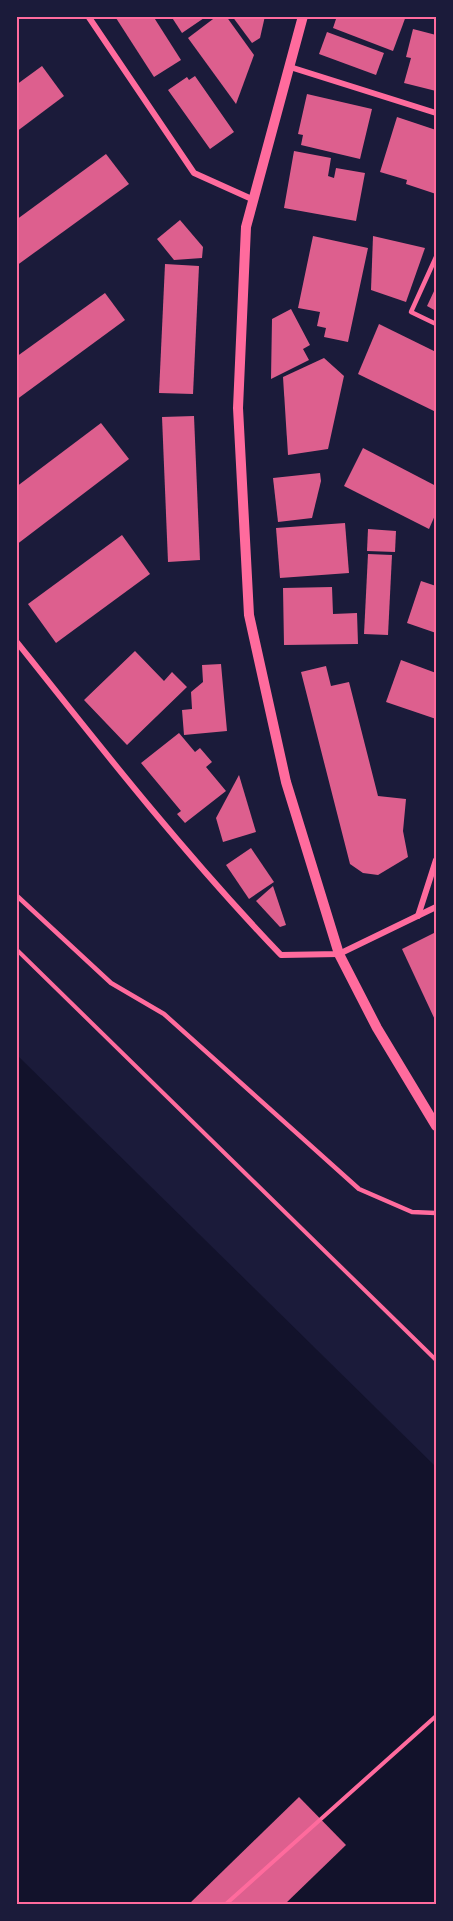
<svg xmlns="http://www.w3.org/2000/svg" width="453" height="1921" font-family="'Open Sans',sans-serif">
<rect width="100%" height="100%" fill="#1b1b3a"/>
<!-- water -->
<path fill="#12122b" d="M 16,1054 L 436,1467 L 436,1904 L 17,1904 Z"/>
<!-- building -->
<g fill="#dd5f8e">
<path d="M 119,16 L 153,16 L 181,60 L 154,77 L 116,18 Z"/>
<path d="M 171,16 L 207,16 L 182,33 Z"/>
<path d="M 217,16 L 226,16 L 254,55 L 236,104 L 188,38 Z"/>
<path d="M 232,16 L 265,16 L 260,38 L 252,43 Z"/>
<path d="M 337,16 L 406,16 L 393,51 L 333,28 Z"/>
<path d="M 413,29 L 436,35 L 436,91 L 404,83 L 411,58 L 406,57 Z"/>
<path d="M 327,32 L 384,53 L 376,75 L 319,54 Z"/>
<path d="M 42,66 L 64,96 L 16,132 L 16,85 Z"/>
<path d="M 195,76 L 234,132 L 210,149 L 168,90 L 187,77 L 189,80 Z"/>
<path d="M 307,94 L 372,109 L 360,159 L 301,145 L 303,135 L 298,134 Z"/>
<path d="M 397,117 L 436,130 L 436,194 L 406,184 L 407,180 L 380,172 Z"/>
<path d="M 294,151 L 331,158 L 328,176 L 334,178 L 336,168 L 365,173 L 356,221 L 284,208 Z"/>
<path d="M 106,154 L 129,184 L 16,266 L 16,220 Z"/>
<path d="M 180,220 L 203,247 L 202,258 L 174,260 L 157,239 Z"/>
<path d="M 313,236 L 368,248 L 348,342 L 324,337 L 326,328 L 317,326 L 320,312 L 298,308 Z"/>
<path d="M 373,236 L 425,248 L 406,302 L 371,290 Z"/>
<path d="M 165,264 L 199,266 L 193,394 L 159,393 Z"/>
<path d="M 436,287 L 436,311 L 427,306 Z"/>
<path d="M 105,293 L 125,320 L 16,400 L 16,357 Z"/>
<path d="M 291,309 L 310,345 L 303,349 L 309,360 L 271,379 L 272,319 Z"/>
<path d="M 379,324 L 436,352 L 436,412 L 358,374 Z"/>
<path d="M 324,358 L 344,376 L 328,449 L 288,455 L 283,377 Z"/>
<path d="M 194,416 L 200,560 L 168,562 L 162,417 Z"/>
<path d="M 101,423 L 129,459 L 16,545 L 16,487 Z"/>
<path d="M 363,448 L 436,486 L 436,513 L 429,529 L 344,486 Z"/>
<path d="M 320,473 L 321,481 L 312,518 L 278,522 L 273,478 Z"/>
<path d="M 345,523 L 349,573 L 280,578 L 276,528 Z"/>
<path d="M 368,529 L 396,531 L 395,552 L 367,551 Z"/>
<path d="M 122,535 L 150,574 L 56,643 L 28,604 Z"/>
<path d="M 368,554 L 392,555 L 388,635 L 364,634 Z"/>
<path d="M 421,581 L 436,586 L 436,633 L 407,623 Z"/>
<path d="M 332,587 L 333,614 L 357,613 L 358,644 L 284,645 L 283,588 Z"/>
<path d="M 135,651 L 164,681 L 172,672 L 187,687 L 127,745 L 84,700 Z"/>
<path d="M 401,660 L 436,673 L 436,719 L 386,702 Z"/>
<path d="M 221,664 L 227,731 L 184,735 L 182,710 L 192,709 L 191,692 L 203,682 L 202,665 Z"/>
<path d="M 326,666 L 331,686 L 349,682 L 378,796 L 406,799 L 403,831 L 408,857 L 378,875 L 363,873 L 350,864 L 301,672 Z"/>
<path d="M 179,733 L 195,752 L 200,748 L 212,762 L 206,767 L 226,791 L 185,823 L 177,814 L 181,811 L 141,763 Z"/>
<path d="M 239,775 L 256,832 L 223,842 L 216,818 Z"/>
<path d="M 251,848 L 274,882 L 249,899 L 226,865 Z"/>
<path d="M 273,886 L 286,925 L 280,927 L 256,901 Z"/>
<path d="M 436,932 L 436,1022 L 402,949 Z"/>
<path d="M 299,1797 L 346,1845 L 285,1904 L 189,1904 Z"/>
</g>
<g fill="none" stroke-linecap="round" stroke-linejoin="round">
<!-- path -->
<g stroke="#ff6b9d" stroke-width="4">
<path d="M 16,949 L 436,1360"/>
<path d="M 226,1904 L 436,1716"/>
</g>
<!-- service -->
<g stroke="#ff6b9d" stroke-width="4.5">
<path d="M 436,257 L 411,312 L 436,324"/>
<path d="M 16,895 L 111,983 L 164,1014 L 359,1189 L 412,1212 L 436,1213"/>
</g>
<!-- minor -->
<g stroke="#ff6b9d" stroke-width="6">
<path d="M 88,16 L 194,173 L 254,200"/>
<path d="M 290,67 L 436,113"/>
<path d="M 16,641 C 101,748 186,856 281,955 L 339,954 L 436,907"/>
<path d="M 418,916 L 436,860"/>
</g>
<!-- tertiary -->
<path stroke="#ff6b9d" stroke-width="10" d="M 303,16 L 246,227 L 238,408 L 249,615 L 286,782 L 339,954 L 377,1028 L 436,1126"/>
</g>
<!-- border -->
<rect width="453" height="1921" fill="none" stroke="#1b1b3a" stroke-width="36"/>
<rect x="18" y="18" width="417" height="1885" fill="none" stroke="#ff6b9d" stroke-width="2"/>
</svg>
